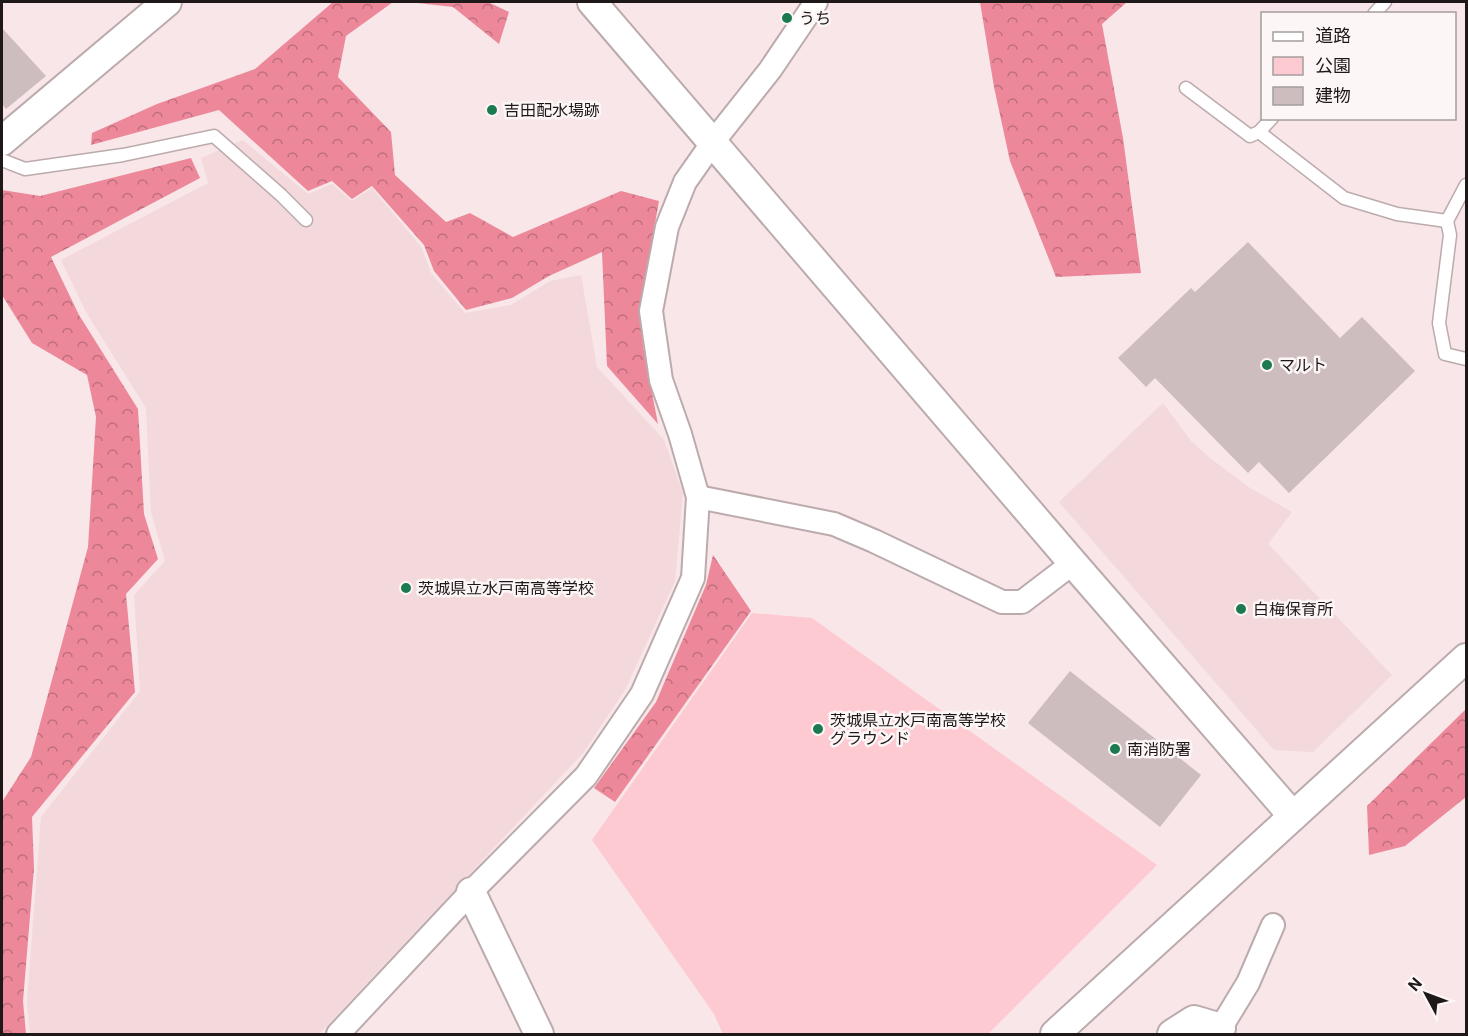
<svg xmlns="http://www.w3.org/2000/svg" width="1468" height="1036" font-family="Roboto,'Noto Sans JP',sans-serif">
<defs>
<pattern id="forest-crowns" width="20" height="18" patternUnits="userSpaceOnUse" patternTransform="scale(1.5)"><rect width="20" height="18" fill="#ed889a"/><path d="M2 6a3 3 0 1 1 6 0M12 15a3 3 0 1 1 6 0" fill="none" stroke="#bf6e7d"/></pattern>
</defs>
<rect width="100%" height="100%" fill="#f8e6e8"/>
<!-- built -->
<g fill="#f3d8dc">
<path d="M 243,140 L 308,194 L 332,184 L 352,201 L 372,188 L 422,248 L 431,273 L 465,313 L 511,305 L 550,281 L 581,275 L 597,367 L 664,440 L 683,493 L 675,581 L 626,688 L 584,752 L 319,1034 L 30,1034 L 27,1002 L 41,817 L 140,691 L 134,595 L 165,561 L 151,512 L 146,408 L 86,312 L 61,260 L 208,183 L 201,158 Z"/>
<path d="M 1163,403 L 1191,441 L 1210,458 L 1250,488 L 1292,512 L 1268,544 L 1392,675 L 1313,752 L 1274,750 L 1059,502 Z"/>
</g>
<!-- forest -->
<g fill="url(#forest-crowns)">
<path d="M 333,2 L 393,2 L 346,36 L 338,77 L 391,132 L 395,175 L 446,222 L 470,213 L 513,237 L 621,191 L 659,201 L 642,296 L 643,346 L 658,424 L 607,366 L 602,252 L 549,276 L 512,298 L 466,310 L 434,271 L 424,245 L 372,186 L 352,199 L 332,181 L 308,191 L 219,110 L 91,145 L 92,133 L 157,104 L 255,69 Z"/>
<path d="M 409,2 L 488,2 L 509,12 L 499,44 L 453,7 Z"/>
<path d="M 980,2 L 1127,2 L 1102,24 L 1123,138 L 1141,273 L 1056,277 L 1010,161 L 994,87 Z"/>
<path d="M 191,158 L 200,178 L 51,257 L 79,315 L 138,409 L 144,514 L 158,559 L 126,594 L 135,692 L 32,817 L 34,868 L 23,1001 L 26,1034 L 2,1034 L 2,802 L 31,757 L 88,547 L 96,417 L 87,375 L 32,343 L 2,295 L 2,190 L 40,196 Z"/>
<path d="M 713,555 L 751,611 L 615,802 L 594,788 L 656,702 L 706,585 Z"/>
<path d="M 1466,709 L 1466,797 L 1405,846 L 1369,855 L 1367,806 Z"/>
</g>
<!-- park -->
<path fill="#fecad1" d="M 752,613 L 812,618 L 1157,865 L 988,1034 L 723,1034 L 714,1014 L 592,840 Z"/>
<!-- building -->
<g fill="#cebdbf">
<path d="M 2,28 L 46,76 L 6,109 L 2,104 Z"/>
<path d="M 1248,242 L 1340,338 L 1362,317 L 1415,371 L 1289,493 L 1259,462 L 1248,473 L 1155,378 L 1146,387 L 1118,358 L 1191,288 L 1195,292 Z"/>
<path d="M 1070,671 L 1201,775 L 1160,827 L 1028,723 Z"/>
</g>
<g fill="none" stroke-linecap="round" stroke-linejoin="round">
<defs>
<g id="service">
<path d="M 1374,14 L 1385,2"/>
<path d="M 1186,88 L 1250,136 L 1259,132 L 1344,198 L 1397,214 L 1447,221 L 1466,185"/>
<path d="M 1259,132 L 1272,118"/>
<path d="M 2,160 L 25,169 L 123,155 L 214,136 L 281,195 L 306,220"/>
<path d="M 1447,221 L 1450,235 L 1439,323 L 1445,354 L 1466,359"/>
</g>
<g id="minor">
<path d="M 698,497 L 834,524 L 874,541 L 1002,602 L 1022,602 L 1073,563"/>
<path d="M 338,1034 L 471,892 L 586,776 L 642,694 L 693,578 L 698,497 L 680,434 L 661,380 L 651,311 L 667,227 L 685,182 L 713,142 L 770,70 L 816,2"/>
<path d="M 1217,1034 L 1248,983 L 1273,925"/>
</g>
<g id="tertiary">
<path d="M 592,2 L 1073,563 L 1293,816"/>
<path d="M 2,141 L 167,2"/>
<path d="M 471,892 L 539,1034"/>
<path d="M 1055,1034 L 1466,658"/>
<path d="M 1172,1034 L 1194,1020 L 1221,1028"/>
</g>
</defs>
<!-- service casing -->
<use href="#service" stroke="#bcabad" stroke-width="15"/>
<!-- minor casing -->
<use href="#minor" stroke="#bcabad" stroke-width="26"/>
<!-- tertiary casing -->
<use href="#tertiary" stroke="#bcabad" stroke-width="32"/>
<!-- service -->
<use href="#service" stroke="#fff" stroke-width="12"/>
<!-- minor -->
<use href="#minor" stroke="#fff" stroke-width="22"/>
<!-- tertiary -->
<use href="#tertiary" stroke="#fff" stroke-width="28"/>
</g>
<!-- markers -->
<g fill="#1b7a50" stroke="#fdf6f7" stroke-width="2">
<circle cx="787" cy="18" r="6"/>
<circle cx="492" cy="110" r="6"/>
<circle cx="1267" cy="365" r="6"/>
<circle cx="406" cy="588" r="6"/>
<circle cx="1241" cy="609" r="6"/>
<circle cx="818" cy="729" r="6"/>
<circle cx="1115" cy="749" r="6"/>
</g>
<g text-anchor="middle" stroke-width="5" stroke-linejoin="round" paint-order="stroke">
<!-- poi labels -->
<g font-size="16" fill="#1e1819" stroke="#fdf6f7" text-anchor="start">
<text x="799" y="24">うち</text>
<text x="504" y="116">吉田配水場跡</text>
<text x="1279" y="371">マルト</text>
<text x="418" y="594">茨城県立水戸南高等学校</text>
<text x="1253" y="615">白梅保育所</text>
<text x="830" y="726">茨城県立水戸南高等学校<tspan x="830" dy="18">グラウンド</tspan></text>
<text x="1127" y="755">南消防署</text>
</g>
</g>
<!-- border -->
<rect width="1468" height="1036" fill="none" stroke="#1e1819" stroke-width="6"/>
<!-- legend -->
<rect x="1261" y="12" width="195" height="108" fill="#fdf6f7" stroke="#a49d9e" stroke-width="1.5"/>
<rect x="1273" y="32" width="30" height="9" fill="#ffffff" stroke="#a49d9e" stroke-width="1.5"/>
<text x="1315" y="42" font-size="18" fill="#1e1819">道路</text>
<rect x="1273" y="57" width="30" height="18" fill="#fecad1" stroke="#a49d9e" stroke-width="1.5"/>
<text x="1315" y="72" font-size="18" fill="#1e1819">公園</text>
<rect x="1273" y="87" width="30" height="18" fill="#cebdbf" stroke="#a49d9e" stroke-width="1.5"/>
<text x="1315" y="102" font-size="18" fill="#1e1819">建物</text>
<!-- north arrow -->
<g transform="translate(1426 994) rotate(311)" stroke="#fdf6f7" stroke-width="4.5" paint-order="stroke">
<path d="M0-4.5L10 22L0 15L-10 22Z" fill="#1e1819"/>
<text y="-9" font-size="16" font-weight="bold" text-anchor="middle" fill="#1e1819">N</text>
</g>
</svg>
